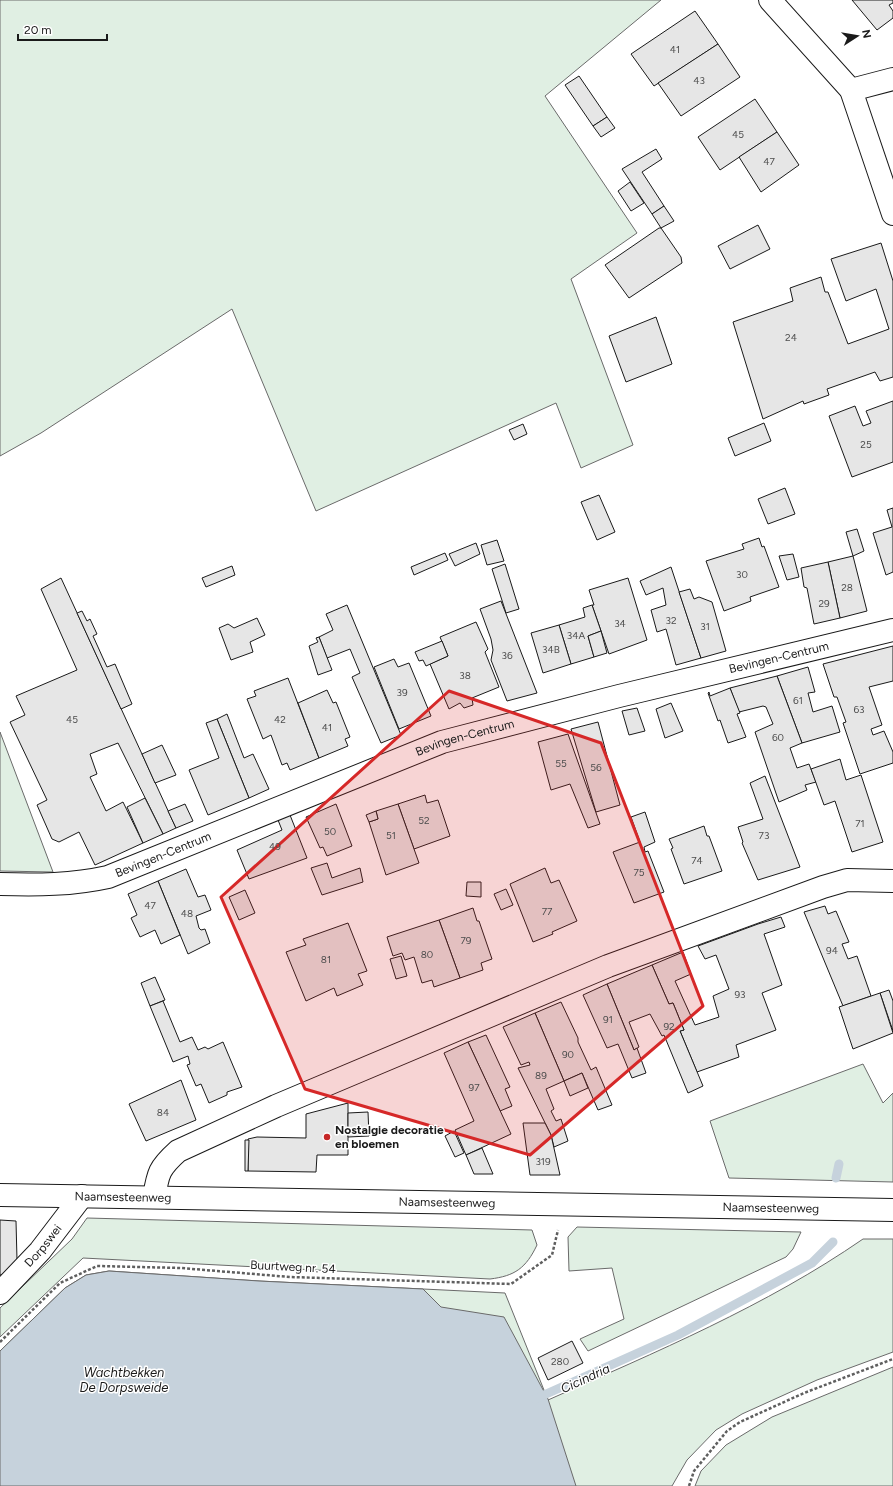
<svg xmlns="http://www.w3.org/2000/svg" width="893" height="1486" font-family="Figtree,sans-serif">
<rect width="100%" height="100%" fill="#fff"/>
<!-- green -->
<g fill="#e0efe3" stroke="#6a6a6a">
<path d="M 0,0 L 661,0 L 545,96 L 637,233 L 571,279 L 633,445 L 581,468 L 556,403 L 316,511 L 232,309 L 41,433 L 0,456 Z"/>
<path d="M 0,732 L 53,872 L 0,871 Z"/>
<path d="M 863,1064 L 883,1103 L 893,1093 L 893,1182 L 729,1178 L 710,1121 Z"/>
<path d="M 87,1218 L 532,1230 L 537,1245 C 526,1268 515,1276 490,1279 L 83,1258 L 0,1337 L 0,1308 L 72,1239 Z"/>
<path d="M 577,1227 L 801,1232 L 793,1249 L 786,1257 L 588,1351 L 580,1339 L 624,1319 L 612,1268 L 569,1271 L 568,1237 Z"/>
<path d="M 863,1239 L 893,1239 L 893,1352 L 817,1380 L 742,1414 L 716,1430 L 687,1460 L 672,1486 L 0,1486 L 0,1351 L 65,1288 L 86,1275 L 109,1271 L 259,1281 L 505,1293 L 548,1400 C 656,1352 766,1306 863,1239 Z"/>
<path d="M 893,1367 L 893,1486 L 695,1486 L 701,1471 L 726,1445 L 772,1417 Z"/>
</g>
<!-- water -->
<path fill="#c6d2dc" stroke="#6a6a6a" d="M 109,1271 L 259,1281 L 423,1289 L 441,1307 L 504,1317 L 548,1399 L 576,1486 L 0,1486 L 0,1351 L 65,1288 L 86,1275 Z"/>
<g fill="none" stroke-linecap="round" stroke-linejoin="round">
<!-- stream -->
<g stroke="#c6d2dc" stroke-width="9">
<path d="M 836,1178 L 839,1164"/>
<path d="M 535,1399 L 678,1335 L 812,1263 L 833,1242"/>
</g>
</g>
<!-- building -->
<g fill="#e6e6e6" stroke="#1a1a1a">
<path d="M 852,0 L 893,0 L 893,3 L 889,5 L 893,11 L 893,18 L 877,30 Z"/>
<path d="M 695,11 L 718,44 L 654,86 L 631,54 Z"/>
<path d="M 718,44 L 740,77 L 681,116 L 658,83 Z"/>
<path d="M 579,76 L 607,117 L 593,126 L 565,85 Z"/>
<path d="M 755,99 L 777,132 L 720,170 L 698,137 Z"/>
<path d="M 607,117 L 615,128 L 601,137 L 593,126 Z"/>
<path d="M 777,132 L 799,165 L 761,192 L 739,157 Z"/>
<path d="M 656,149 L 662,159 L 642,172 L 664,206 L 652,214 L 622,169 Z"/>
<path d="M 630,182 L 644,203 L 631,211 L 618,191 Z"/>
<path d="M 664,206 L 674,221 L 661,228 L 652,214 Z"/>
<path d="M 758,225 L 770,249 L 730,269 L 718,246 Z"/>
<path d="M 659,228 L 661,228 L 681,257 L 682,263 L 629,298 L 605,265 Z"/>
<path d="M 881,243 L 893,281 L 893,377 L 880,381 L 875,372 L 827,389 L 829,395 L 804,404 L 803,401 L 763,419 L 733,322 L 793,301 L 790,288 L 821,277 L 825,292 L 828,292 L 848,344 L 889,329 L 876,289 L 846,301 L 831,259 Z"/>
<path d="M 656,317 L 672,364 L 626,382 L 609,336 Z"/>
<path d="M 893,401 L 893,462 L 852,477 L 829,416 L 855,406 L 863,426 L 871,423 L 866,411 Z"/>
<path d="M 764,423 L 771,441 L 735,456 L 728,438 Z"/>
<path d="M 523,424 L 527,434 L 514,440 L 509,430 Z"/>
<path d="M 785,488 L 795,514 L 768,524 L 758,499 Z"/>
<path d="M 599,495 L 615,532 L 597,540 L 581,502 Z"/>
<path d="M 893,508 L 893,572 L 886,575 L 873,533 L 892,527 L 887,510 Z"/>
<path d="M 857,529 L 864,551 L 853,556 L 846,532 Z"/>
<path d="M 759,538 L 762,547 L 764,546 L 779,587 L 750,597 L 751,601 L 724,611 L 706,561 L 744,549 L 742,544 Z"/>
<path d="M 497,540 L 504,561 L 487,565 L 481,545 Z"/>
<path d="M 476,543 L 480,554 L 455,566 L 449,554 Z"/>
<path d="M 445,553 L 448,560 L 414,575 L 411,567 Z"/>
<path d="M 793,554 L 799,577 L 787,580 L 779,556 Z"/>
<path d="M 853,556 L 867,611 L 840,618 L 828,562 Z"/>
<path d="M 828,562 L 840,618 L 814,624 L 807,588 L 804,587 L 801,568 Z"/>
<path d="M 505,564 L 519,609 L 506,613 L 492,569 Z"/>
<path d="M 232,566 L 235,575 L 206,587 L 202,578 Z"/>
<path d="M 671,567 L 701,658 L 676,665 L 666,629 L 657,632 L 651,610 L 666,605 L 663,588 L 646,595 L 640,581 Z"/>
<path d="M 61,578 L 176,828 L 163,834 L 118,743 L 90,754 L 97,774 L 90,777 L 106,811 L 123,802 L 143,843 L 95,865 L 79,832 L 59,842 L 52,839 L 37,805 L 47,800 L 10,722 L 25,715 L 16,696 L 77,670 L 41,589 Z"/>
<path d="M 628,578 L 647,640 L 609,654 L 592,605 L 594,605 L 589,590 Z"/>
<path d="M 690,589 L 694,599 L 699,597 L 712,602 L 726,651 L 701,658 L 679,592 Z"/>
<path d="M 501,601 L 537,693 L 507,701 L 491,660 L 493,650 L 491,639 L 480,609 Z"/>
<path d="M 347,605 L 401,735 L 381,743 L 352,677 L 360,673 L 350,649 L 327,658 L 319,637 L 333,630 L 326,614 Z"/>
<path d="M 592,605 L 601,631 L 588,636 L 594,657 L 571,664 L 559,625 L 585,617 L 583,608 Z"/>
<path d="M 82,611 L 87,621 L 90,619 L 97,634 L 93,636 L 107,667 L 115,664 L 132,704 L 121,709 L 77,613 Z"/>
<path d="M 257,618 L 265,635 L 250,642 L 253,652 L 231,660 L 219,628 L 228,624 L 234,628 Z"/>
<path d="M 476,622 L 488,649 L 485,652 L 499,687 L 472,698 L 473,705 L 464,708 L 460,703 L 449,709 L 430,664 L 448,656 L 440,637 Z"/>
<path d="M 559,625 L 571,664 L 543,673 L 531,633 Z"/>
<path d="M 601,631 L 607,653 L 594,657 L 588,636 Z"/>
<path d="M 319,637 L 332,670 L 318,675 L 309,646 L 318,642 L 316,638 Z"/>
<path d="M 442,641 L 448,656 L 426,666 L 423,660 L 419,661 L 415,652 Z"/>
<path d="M 893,646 L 893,681 L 869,687 L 882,725 L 871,729 L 873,735 L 884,731 L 893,752 L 893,763 L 860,774 L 843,723 L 846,722 L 837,697 L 834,697 L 823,664 Z"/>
<path d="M 394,659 L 398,667 L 409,663 L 431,716 L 399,729 L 374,667 Z"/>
<path d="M 808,667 L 815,692 L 808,693 L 813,712 L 832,706 L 840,732 L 802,743 L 777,676 Z"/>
<path d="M 777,676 L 802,743 L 790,748 L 797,768 L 809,764 L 816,782 L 805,785 L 807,790 L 779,802 L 755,732 L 773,724 L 766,707 L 763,706 L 739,712 L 730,688 Z"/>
<path d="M 288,678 L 319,758 L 290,770 L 287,763 L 282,765 L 271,735 L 263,739 L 247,699 L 256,696 L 254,691 Z"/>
<path d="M 730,688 L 740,713 L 737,714 L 746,737 L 728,743 L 720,720 L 718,721 L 708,693 L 709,692 L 710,696 Z"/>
<path d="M 327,690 L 333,703 L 336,702 L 350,737 L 345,739 L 348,746 L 319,758 L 298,703 Z"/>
<path d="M 671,703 L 683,731 L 665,738 L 656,709 Z"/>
<path d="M 637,708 L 645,731 L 629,735 L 622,711 Z"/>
<path d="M 227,714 L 244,758 L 253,754 L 269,789 L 249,798 L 217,719 Z"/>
<path d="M 217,719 L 249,798 L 208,815 L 189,770 L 219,758 L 206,723 Z"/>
<path d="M 598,722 L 620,805 L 596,812 L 571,729 Z"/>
<path d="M 568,734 L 600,824 L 588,828 L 570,784 L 551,790 L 538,742 Z"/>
<path d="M 162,745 L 176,775 L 155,783 L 142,754 Z"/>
<path d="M 840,759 L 846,780 L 861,775 L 883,842 L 852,852 L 835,801 L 824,805 L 811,769 Z"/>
<path d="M 765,776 L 800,867 L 758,880 L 742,843 L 743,842 L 738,827 L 763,819 L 750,783 Z"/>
<path d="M 425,795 L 427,803 L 438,800 L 450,836 L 414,849 L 398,804 Z"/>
<path d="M 145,798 L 163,834 L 143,843 L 127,807 Z"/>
<path d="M 185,804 L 193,821 L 176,828 L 168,811 Z"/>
<path d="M 336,804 L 352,846 L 327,856 L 323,847 L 320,848 L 306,817 Z"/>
<path d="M 398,804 L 419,863 L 386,875 L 369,822 L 378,819 L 376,811 Z"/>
<path d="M 376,811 L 378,819 L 369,822 L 366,815 Z"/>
<path d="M 645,812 L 655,842 L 644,847 L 645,852 L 648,851 L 664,892 L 634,903 L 613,852 L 640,842 L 631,817 Z"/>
<path d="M 290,815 L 307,858 L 249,879 L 237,850 L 282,830 L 278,820 Z"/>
<path d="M 704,826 L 707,836 L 709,836 L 722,871 L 684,884 L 671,849 L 673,848 L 669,839 Z"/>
<path d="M 327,863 L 332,878 L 360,868 L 363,882 L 322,895 L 311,868 Z"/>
<path d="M 545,868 L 551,883 L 559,880 L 577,921 L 552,932 L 553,934 L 533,942 L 510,884 Z"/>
<path d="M 186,869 L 198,897 L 205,895 L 211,910 L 196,916 L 199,928 L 201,930 L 205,929 L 210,943 L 188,954 L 158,881 Z"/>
<path d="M 158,881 L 180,935 L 161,944 L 155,930 L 140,937 L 131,918 L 137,915 L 128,894 Z"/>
<path d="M 467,882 L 481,882 L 481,897 L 466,896 Z"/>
<path d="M 506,889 L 513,905 L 501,910 L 494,894 Z"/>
<path d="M 245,890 L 255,913 L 239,920 L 229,897 Z"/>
<path d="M 825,906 L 828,914 L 836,911 L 849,942 L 842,944 L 848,959 L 857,956 L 871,996 L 843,1006 L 804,912 Z"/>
<path d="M 473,908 L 477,921 L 479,921 L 492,959 L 481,963 L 483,970 L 460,978 L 439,920 Z"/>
<path d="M 781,917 L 785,927 L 764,934 L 782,985 L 762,993 L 776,1030 L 736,1045 L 739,1057 L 697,1072 L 680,1031 L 684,1030 L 673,1003 L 669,1004 L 652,965 L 683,952 L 691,974 L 675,981 L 695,1025 L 719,1017 L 713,996 L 729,989 L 716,955 L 705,959 L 698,946 L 758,924 Z"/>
<path d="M 439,920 L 460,978 L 434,987 L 432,980 L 422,983 L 414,957 L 405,960 L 402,953 L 393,956 L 387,937 Z"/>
<path d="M 348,923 L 367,971 L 358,974 L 363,985 L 337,996 L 334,988 L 306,1001 L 286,952 L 306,945 L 303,939 Z"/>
<path d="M 401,956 L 407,976 L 396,979 L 390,959 Z"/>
<path d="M 652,965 L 669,1004 L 673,1003 L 684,1030 L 680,1031 L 703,1086 L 688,1093 L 664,1035 L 662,1036 L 650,1014 L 629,1022 L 639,1047 L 634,1050 L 607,984 Z"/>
<path d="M 155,977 L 165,1000 L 150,1006 L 141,983 Z"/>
<path d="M 607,984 L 634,1050 L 637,1048 L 646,1073 L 632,1078 L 618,1044 L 607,1048 L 583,995 Z"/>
<path d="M 889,990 L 893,1001 L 893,1031 L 880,993 Z"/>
<path d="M 880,993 L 893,1033 L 853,1049 L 839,1007 Z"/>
<path d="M 163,1001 L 180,1042 L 192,1037 L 198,1050 L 205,1047 L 208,1049 L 223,1042 L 242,1087 L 227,1092 L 227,1095 L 209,1103 L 201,1084 L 196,1086 L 187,1065 L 190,1064 L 188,1056 L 173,1062 L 150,1006 Z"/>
<path d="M 561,1002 L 578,1038 L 578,1042 L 591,1070 L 596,1067 L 612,1105 L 598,1110 L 582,1073 L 564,1081 L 535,1013 Z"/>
<path d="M 535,1013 L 564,1081 L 546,1089 L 554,1109 L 551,1111 L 556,1121 L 561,1119 L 568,1141 L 554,1147 L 551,1135 L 518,1068 L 530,1065 L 529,1062 L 521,1065 L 503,1027 Z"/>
<path d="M 486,1035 L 510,1087 L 505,1089 L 512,1106 L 500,1111 L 468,1042 Z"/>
<path d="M 468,1042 L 511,1134 L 466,1155 L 455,1130 L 474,1121 L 444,1053 Z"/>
<path d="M 582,1073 L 588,1088 L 570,1096 L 564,1081 Z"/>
<path d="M 181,1080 L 196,1120 L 146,1141 L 129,1104 Z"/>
<path d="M 348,1103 L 348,1155 L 317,1155 L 316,1172 L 248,1171 L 248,1139 L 257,1137 L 306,1138 L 306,1114 Z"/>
<path d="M 368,1112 L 369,1136 L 348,1137 L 348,1113 Z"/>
<path d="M 523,1123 L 545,1123 L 551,1135 L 560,1175 L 530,1175 Z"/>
<path d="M 454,1131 L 464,1153 L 455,1157 L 445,1136 Z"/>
<path d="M 245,1140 L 249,1140 L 248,1171 L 245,1171 Z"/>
<path d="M 482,1148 L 493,1174 L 474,1174 L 466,1155 Z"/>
<path d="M 0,1220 L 16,1221 L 17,1260 L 2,1275 L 0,1275 Z"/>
<path d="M 572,1341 L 583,1363 L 548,1380 L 538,1358 Z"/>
</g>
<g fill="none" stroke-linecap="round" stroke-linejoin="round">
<defs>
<g id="minor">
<path d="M 770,0 L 851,90 L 893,214"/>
<path d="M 851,90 L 893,79"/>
<path id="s1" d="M 0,884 C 37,885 72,885 108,877 L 442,742 L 619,696 L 893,630"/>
<path d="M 154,1197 C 158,1173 159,1168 178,1151 L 276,1106 L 608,966 L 823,887 L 847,880 L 893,881"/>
<path id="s2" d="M 0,1293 L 40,1251 L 82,1196"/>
</g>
<g id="primary">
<path id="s3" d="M 0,1195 L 893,1210"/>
</g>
</defs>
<!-- minor casing -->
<use href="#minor" stroke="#1a1a1a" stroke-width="24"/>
<!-- primary casing -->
<use href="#primary" stroke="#1a1a1a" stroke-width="24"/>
<!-- path -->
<g stroke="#5f5f5f" stroke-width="2.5" stroke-dasharray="3 2" stroke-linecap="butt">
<path d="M 0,1342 L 60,1283 L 97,1266 L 181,1268 L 290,1277 L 511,1284 L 552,1255 L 558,1230"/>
<path d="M 689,1486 L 694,1471 L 727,1431 L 740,1422 L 804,1393 L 893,1359"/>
</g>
<!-- minor -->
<use href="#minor" stroke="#fff" stroke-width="22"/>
<!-- primary -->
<use href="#primary" stroke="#fff" stroke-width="22"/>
</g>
<!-- marked area -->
<path fill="#d62828" fill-opacity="0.2" stroke="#d62828" stroke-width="3" stroke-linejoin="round" d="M 449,691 L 601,743 L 703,1006 L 530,1155 L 305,1089 L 221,897 Z"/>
<!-- markers -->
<circle fill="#c62828" stroke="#fff" stroke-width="1.5" cx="327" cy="1137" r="4"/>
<g text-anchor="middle" stroke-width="3" stroke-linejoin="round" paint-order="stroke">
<!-- number labels -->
<g font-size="10" fill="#4d4d4d">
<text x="675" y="53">41</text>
<text x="699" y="84">43</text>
<text x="738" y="138">45</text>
<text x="769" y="165">47</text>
<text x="791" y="341">24</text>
<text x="866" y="448">25</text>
<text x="742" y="578">30</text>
<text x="847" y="591">28</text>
<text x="824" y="607">29</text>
<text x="671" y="624">32</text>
<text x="620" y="627">34</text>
<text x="705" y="630">31</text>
<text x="576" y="639">34A</text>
<text x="551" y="653">34B</text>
<text x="507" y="659">36</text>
<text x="465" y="679">38</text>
<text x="402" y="696">39</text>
<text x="798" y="704">61</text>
<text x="859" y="713">63</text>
<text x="72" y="723">45</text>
<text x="280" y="723">42</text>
<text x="327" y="731">41</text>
<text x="778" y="741">60</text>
<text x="561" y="767">55</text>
<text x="596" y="771">56</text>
<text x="424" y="824">52</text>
<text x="860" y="827">71</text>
<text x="330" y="835">50</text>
<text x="391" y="839">51</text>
<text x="764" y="839">73</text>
<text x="275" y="850">49</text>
<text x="697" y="864">74</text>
<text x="639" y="876">75</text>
<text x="150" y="909">47</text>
<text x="547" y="915">77</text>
<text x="187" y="917">48</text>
<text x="466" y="944">79</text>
<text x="832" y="954">94</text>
<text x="427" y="958">80</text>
<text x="326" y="963">81</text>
<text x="740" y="998">93</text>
<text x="608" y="1023">91</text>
<text x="669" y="1030">92</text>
<text x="568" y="1058">90</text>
<text x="541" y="1079">89</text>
<text x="474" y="1091">97</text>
<text x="163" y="1116">84</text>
<text x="543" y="1165">319</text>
<text x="560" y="1365">280</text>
</g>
<!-- street labels -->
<g font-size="12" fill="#1a1a1a" stroke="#fff">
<text dy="4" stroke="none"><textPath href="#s1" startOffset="816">Bevingen-Centrum</textPath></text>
<text dy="4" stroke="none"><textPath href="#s1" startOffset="492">Bevingen-Centrum</textPath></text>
<text dy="4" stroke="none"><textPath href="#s1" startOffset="168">Bevingen-Centrum</textPath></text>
<text dy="4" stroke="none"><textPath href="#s3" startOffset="123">Naamsesteenweg</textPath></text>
<text dy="4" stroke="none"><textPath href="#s3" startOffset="447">Naamsesteenweg</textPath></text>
<text dy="4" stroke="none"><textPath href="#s3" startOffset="771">Naamsesteenweg</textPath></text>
<text dy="4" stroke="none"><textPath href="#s2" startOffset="64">Dorpswei</textPath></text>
<text transform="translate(293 1267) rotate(3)" y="4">Buurtweg nr. 54</text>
</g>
<!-- poi labels -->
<g font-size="12" font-weight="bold" fill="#1a1a1a" stroke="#fff" text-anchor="start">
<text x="335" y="1134">Nostalgie decoratie<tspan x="335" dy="14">en bloemen</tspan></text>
</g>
<!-- water labels -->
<g font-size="13" font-style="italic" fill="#1a1a1a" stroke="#fff">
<text x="124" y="1377">Wachtbekken<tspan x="124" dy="15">De Dorpsweide</tspan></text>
<text transform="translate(585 1378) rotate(-25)" y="5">Cicindria</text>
</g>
</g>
<!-- north arrow -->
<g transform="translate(857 36) rotate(78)" stroke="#ffffff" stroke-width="3" paint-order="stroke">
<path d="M0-3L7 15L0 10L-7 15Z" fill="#1a1a1a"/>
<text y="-6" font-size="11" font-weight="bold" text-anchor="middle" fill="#1a1a1a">N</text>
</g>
<!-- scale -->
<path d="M18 34v6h89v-6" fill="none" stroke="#1a1a1a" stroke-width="2"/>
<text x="24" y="34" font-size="12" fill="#1a1a1a" stroke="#ffffff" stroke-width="3" paint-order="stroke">20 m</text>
</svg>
